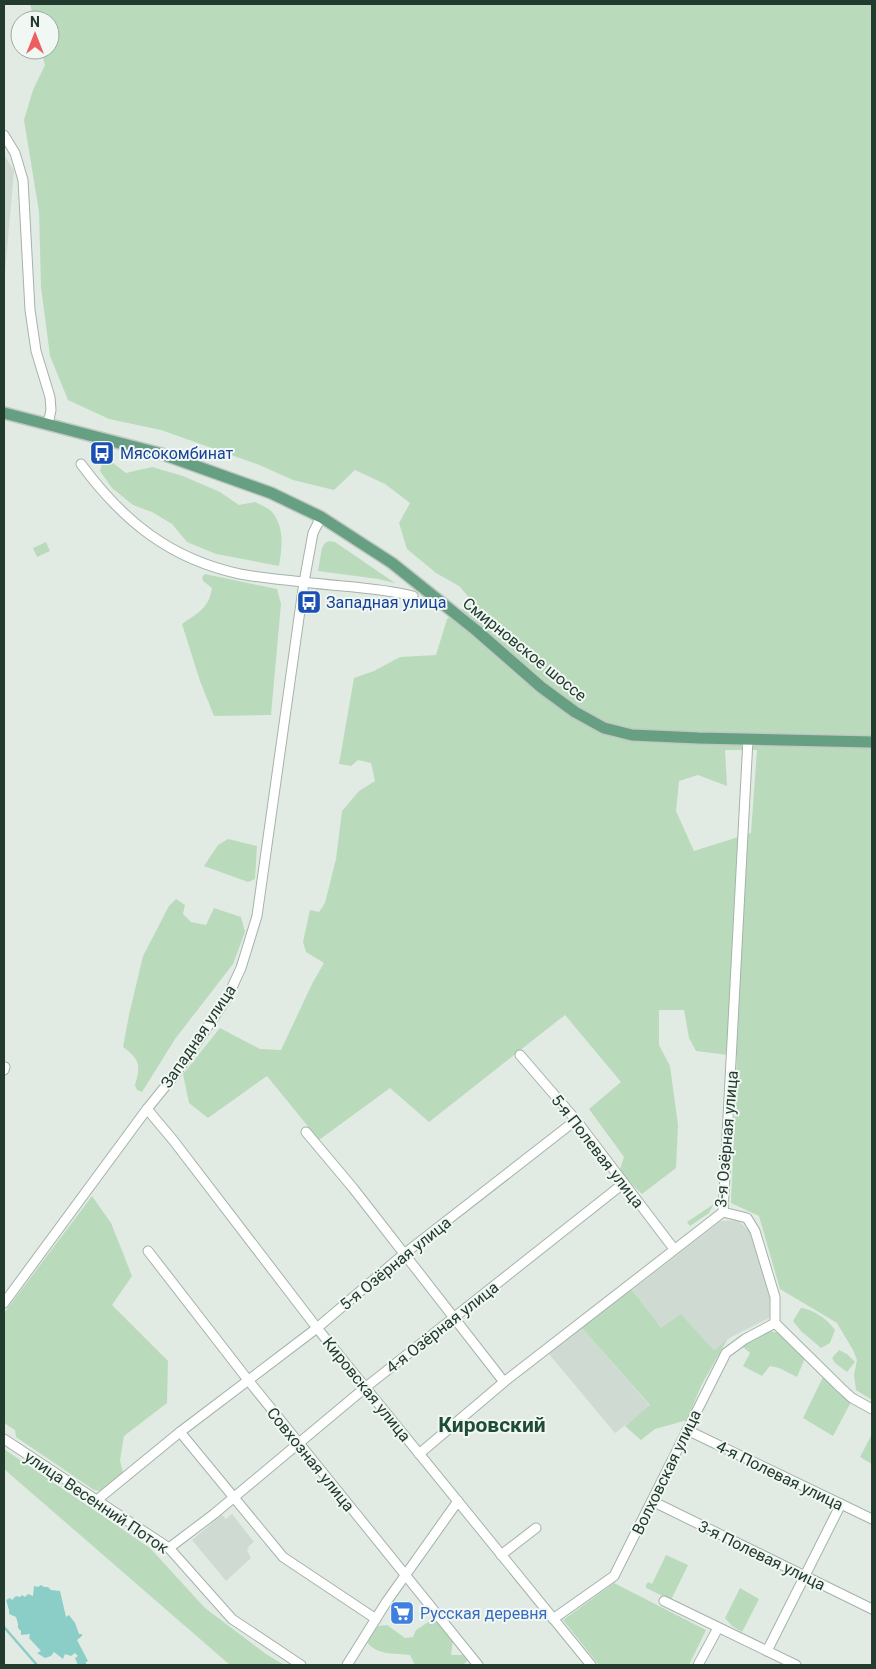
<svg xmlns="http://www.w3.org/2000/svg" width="876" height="1669" font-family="Roboto,sans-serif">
<rect width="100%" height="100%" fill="#e1ebe4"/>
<!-- built -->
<g fill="#cfdbd2">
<path d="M 4,155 L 14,171 L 4,284 Z"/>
<path d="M 738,1220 L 750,1232 L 770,1298 L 769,1318 L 731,1337 L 714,1350 L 681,1314 L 661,1329 L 632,1290 L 721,1221 Z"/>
<path d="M 581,1327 L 650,1406 L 615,1433 L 549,1354 Z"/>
<path d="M 232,1514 L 254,1542 L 248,1547 L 249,1548 L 247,1550 L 251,1558 L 226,1581 L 192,1540 L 222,1515 L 226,1519 Z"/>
</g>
<!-- green -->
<g fill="#badbbb" fill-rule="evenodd">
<path d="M 30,4 L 872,4 L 872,1400 L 856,1390 L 854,1375 L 857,1360 L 853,1350 L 837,1323 L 780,1289 L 759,1216 L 731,1203 L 737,1056 L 696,1051 L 689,1038 L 684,1010 L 659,1010 L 659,1045 L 670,1066 L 678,1125 L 676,1168 L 642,1194 L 619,1172 L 624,1157 L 589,1109 L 621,1082 L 565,1015 L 429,1122 L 390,1088 L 319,1140 L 267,1076 L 208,1118 L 189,1103 L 183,1074 L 220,1028 L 260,1049 L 281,1050 L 312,984 L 324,963 L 306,952 L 303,942 L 310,910 L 319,912 L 325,903 L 336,859 L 342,811 L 359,791 L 375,781 L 371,763 L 358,760 L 351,766 L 339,764 L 354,678 L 374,671 L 400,657 L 436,655 L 447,619 L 473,602 L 459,586 L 436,573 L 407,549 L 399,523 L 410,503 L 385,484 L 355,470 L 334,490 L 293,480 L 257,464 L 161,430 L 109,419 L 68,400 L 50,356 L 41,287 L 39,212 L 24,120 L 33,90 L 45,65 L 41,50 L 50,50 L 50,20 L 34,20 ZM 725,750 L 757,750 L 751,833 L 694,851 L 676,811 L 679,781 L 698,775 L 727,786 Z"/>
<path d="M 113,463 L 126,473 L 152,467 L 183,476 L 220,492 L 239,505 L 255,502 C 260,505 269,508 272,512 C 285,527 282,549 279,566 L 216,554 L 187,542 L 172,524 L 152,512 L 133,505 L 112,488 L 100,471 L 102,464 Z"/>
<path d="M 329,541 L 335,542 L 395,583 L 378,579 L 318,571 L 322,548 L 325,543 Z"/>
<path d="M 46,542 L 50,551 L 37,557 L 33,548 Z"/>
<path d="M 205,574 L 277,589 L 281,604 L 271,715 L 214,716 L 200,681 L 182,624 C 198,613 209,608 212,588 L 203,581 L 202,577 Z"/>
<path d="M 228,839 L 257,846 L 255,879 L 248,882 L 204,866 L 218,845 Z"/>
<path d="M 176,899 L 185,905 L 183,914 L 191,922 L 206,925 L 214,908 L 241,917 L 245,932 L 233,964 L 175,1039 L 142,1092 L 137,1090 L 135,1085 C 141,1066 140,1059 123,1047 L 129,1015 L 143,956 L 169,906 Z"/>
<path d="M 92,1196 L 111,1223 L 132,1276 L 112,1305 L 168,1361 L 167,1403 L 124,1436 L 120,1460 L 123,1473 L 102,1491 L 94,1490 L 16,1437 L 15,1430 L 4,1423 L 4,1313 Z"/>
<path d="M 714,1204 L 709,1213 L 690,1226 L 687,1222 Z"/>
<path d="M 632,1290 L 661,1328 L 681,1314 L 714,1350 L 727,1340 L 701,1386 L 687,1420 L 655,1429 L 641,1440 L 625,1426 L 650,1405 L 581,1327 L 610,1304 Z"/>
<path d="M 801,1308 C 815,1310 827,1319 835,1330 L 830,1343 L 821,1348 L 801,1331 L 793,1321 Z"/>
<path d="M 770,1331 L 778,1333 L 783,1337 L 805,1358 L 797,1377 L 779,1368 L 770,1366 L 762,1376 L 743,1366 L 750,1353 L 742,1346 L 750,1340 Z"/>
<path d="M 839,1350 L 847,1354 L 855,1362 L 847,1372 L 835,1363 L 832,1358 Z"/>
<path d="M 824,1375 L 834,1389 L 851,1402 L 833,1436 L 803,1418 Z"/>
<path d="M 872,1434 L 872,1464 L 860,1457 Z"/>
<path d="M 4,1449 L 150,1548 L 205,1608 L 266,1654 L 284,1665 L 230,1665 L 4,1469 Z"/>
<path d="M 666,1555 L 688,1565 L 671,1600 L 646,1588 L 646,1585 L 648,1582 L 652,1584 Z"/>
<path d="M 614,1583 L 706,1630 L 689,1665 L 599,1665 L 563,1620 Z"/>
<path d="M 740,1588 L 759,1599 L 742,1632 L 732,1626 L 725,1618 Z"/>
<path d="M 430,1621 L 438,1621 L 453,1639 L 451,1655 L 463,1655 L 468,1660 L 463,1665 L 415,1665 L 410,1655 C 396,1653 377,1656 367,1642 L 378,1626 L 387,1625 L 405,1638 L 413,1637 L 416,1630 Z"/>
</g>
<!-- water -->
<path fill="#8bcec7" d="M 41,1585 L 44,1587 L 48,1587 L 51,1590 L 60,1591 L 66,1617 L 69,1615 L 75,1623 L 79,1634 L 82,1634 L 82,1636 L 77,1640 L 88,1661 L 86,1662 L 86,1665 L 78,1665 L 75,1658 L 78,1656 L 75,1653 L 71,1656 L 65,1654 L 63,1659 L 54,1652 L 51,1656 L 45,1658 L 37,1653 L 41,1651 L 29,1638 L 30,1634 L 21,1635 L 21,1631 L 18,1628 L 18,1624 L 16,1617 L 9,1614 L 9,1610 L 6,1600 L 10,1598 L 12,1600 L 16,1596 L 20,1597 L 22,1595 L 25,1597 L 28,1594 L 33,1596 L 34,1586 L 38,1587 Z"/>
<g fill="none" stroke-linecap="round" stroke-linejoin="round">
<!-- stream -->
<path stroke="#8bcec7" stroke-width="2.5" d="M 4,1627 L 37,1665"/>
<defs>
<g id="minor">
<path d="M 4,135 L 15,153 L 23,180 L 30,310 L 36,351 L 50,397 L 51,410 L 48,424"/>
<path d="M 81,464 C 123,521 170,559 240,574 C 261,578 283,580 304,582 C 342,587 377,587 413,596"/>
<path d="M 520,1055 L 576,1120 L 674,1249"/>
<path d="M 4,1070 L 5,1067"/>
<path d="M 147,1109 L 173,1140 L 317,1328 L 591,1665"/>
<path d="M 306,1132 L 353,1188 L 504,1382"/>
<path d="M 723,1212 L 747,1218 L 755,1231 L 775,1297 L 775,1323 L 841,1388 L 852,1398 L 872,1409"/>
<path d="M 148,1251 L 248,1380 L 478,1665"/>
<path d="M 4,1303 L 147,1109 L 177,1072 L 227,998 L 241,968 L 257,916 L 304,582 L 313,533 L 321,517"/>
<path d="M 687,1430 L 872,1519"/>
<path d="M 180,1432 L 283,1557 L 376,1619"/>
<path d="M 4,1439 L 169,1548 L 232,1619 L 301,1665"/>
<path d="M 419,1454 L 504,1382 L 723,1212 L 748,739"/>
<path d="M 97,1500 L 180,1432 L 317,1328 L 404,1254 L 576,1120"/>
<path d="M 652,1501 L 872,1609"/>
<path d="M 169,1548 L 214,1514 L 366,1387 L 624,1183"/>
<path d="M 501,1555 L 536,1528"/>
<path d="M 664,1601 L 796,1665"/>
<path d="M 553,1619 L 614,1576 L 726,1353 L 745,1339 L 775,1323"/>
<path d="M 767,1651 L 841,1504"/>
<path d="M 347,1665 L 387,1601 L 458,1501"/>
<path d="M 698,1665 L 718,1628"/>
</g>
<path id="major" d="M 4,413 L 162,454 L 271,493 L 321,517 L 392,563 L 477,631 L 541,687 L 575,712 L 604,728 L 632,735 L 698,738 L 872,742"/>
</defs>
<!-- minor casing -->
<use href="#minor" stroke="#a4b3aa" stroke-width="11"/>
<!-- major casing -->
<use href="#major" stroke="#c1c8c4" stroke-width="14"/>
<!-- minor -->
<use href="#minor" stroke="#fff" stroke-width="9"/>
<!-- major -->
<use href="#major" stroke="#679f82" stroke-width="11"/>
</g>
<!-- icons -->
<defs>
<symbol id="bus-square" viewBox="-11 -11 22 22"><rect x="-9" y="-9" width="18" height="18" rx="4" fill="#1a4fb4" stroke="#f1f7f3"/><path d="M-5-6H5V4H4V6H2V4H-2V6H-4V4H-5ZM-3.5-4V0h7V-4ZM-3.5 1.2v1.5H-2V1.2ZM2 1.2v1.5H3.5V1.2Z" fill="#fff"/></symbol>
<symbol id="supermarket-square" viewBox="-11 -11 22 22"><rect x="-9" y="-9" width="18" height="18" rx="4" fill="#3f7fe0" stroke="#f1f7f3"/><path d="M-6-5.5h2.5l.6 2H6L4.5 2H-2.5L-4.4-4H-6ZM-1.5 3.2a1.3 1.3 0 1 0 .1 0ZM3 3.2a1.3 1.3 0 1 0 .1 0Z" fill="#fff"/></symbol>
</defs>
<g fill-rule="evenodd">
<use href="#bus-square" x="88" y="439" width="28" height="28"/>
<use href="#bus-square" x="295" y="588" width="28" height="28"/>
<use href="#supermarket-square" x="388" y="1599" width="28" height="28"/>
</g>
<g text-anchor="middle" stroke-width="4" stroke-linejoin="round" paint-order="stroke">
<!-- transit labels -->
<g font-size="16" fill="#164399" stroke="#f1f7f3" text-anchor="start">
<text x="120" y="459">Мясокомбинат</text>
<text x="326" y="608">Западная улица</text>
</g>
<!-- street labels -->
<g font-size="16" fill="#223b2e" stroke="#f1f7f3">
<text transform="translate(525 649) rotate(39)" y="6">Смирновское шоссе</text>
<text transform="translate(198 1036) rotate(-56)" y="6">Западная улица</text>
<text transform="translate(726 1139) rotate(-85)" y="6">3-я Озёрная улица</text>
<text transform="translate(598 1151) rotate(52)" y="6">5-я Полевая улица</text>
<text transform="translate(395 1263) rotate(-39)" y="6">5-я Озёрная улица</text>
<text transform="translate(442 1327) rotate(-38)" y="6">4-я Озёрная улица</text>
<text transform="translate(367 1389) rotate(51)" y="6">Кировская улица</text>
<text transform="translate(311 1459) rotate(51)" y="6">Совхозная улица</text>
<text transform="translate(666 1472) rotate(-64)" y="6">Волховская улица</text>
<text transform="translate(780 1475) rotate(26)" y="6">4-я Полевая улица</text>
<text transform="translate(97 1502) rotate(34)" y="6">улица Весенний Поток</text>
<text transform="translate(762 1555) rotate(26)" y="6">3-я Полевая улица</text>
</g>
<!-- shop labels -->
<g font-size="16" fill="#366cbe" stroke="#f1f7f3" text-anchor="start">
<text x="420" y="1619">Русская деревня</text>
</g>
<!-- district labels -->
<g font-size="21" font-weight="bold" fill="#1f4c35" stroke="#f1f7f3">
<text x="492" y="1432">Кировский</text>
</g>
</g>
<!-- border -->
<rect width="876" height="1669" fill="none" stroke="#223b2e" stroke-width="10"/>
<!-- north arrow -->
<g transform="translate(35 35)"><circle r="24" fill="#f1f7f3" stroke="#9eaca4"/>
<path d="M0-4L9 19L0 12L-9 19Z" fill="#ec5e5f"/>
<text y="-8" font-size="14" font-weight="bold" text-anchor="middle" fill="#223b2e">N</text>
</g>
</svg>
